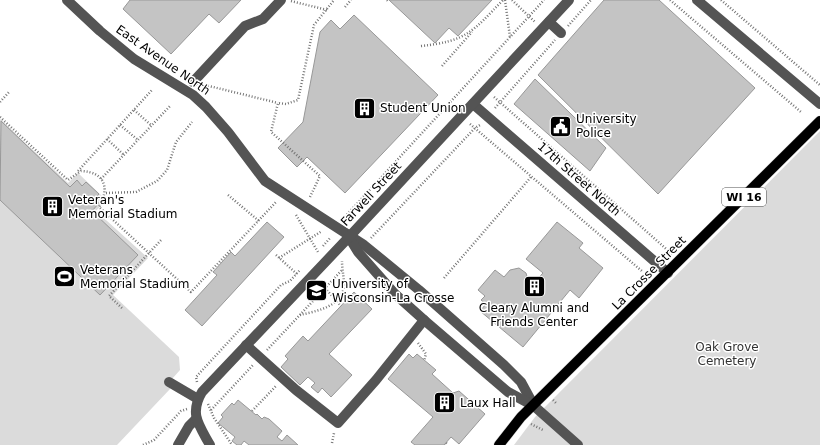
<svg xmlns="http://www.w3.org/2000/svg" width="820" height="445" font-family="'DejaVu Sans',sans-serif">
<rect width="100%" height="100%" fill="#fff"/>
<!-- green -->
<g fill="#dbdbdb">
<path d="M 0,119 L 68,183 L 78,173 L 106,200 L 96,211 L 148,258 L 113,295 L 179,357 L 180,370 L 172,379 L 170,389 L 117,445 L 0,445 Z"/>
<path d="M 820,131 L 820,445 L 514,445 L 535,417 Z"/>
</g>
<!-- building -->
<g fill="#c4c4c4" stroke="#989898">
<path d="M 130,0 L 241,0 L 219,23 L 209,14 L 171,54 L 123,9 Z"/>
<path d="M 389,0 L 492,0 L 458,36 L 449,28 L 435,43 Z"/>
<path d="M 604,0 L 659,0 L 755,88 L 658,194 L 538,75 Z"/>
<path d="M 354,15 L 438,95 L 345,193 L 307,157 L 297,167 L 278,148 L 303,122 L 320,32 L 331,20 L 340,29 Z"/>
<path d="M 535,79 L 606,148 L 590,171 L 514,104 Z"/>
<path d="M 1,121 L 70,187 L 77,180 L 82,186 L 86,182 L 99,194 L 94,199 L 99,203 L 92,211 L 138,255 L 100,295 L 0,200 Z"/>
<path d="M 267,222 L 284,237 L 202,326 L 185,310 L 217,275 L 213,272 L 231,252 L 235,256 Z"/>
<path d="M 557,222 L 583,243 L 579,248 L 603,268 L 579,298 L 570,290 L 523,347 L 480,311 L 486,304 L 481,300 L 485,296 L 478,290 L 495,270 L 504,277 L 510,270 L 519,268 L 526,273 L 528,280 L 533,284 L 543,273 L 526,259 Z"/>
<path d="M 354,292 L 372,309 L 329,354 L 352,375 L 331,397 L 322,388 L 318,393 L 311,387 L 315,383 L 308,377 L 300,385 L 281,367 L 288,359 L 285,356 L 303,336 L 308,341 Z"/>
<path d="M 409,354 L 413,358 L 417,354 L 436,370 L 432,374 L 453,393 L 459,391 L 485,414 L 459,444 L 451,437 L 444,445 L 415,445 L 411,442 L 433,417 L 388,379 Z"/>
<path d="M 238,400 L 256,415 L 257,414 L 262,419 L 264,417 L 269,419 L 282,431 L 277,437 L 282,441 L 287,435 L 298,445 L 249,445 L 244,441 L 241,445 L 237,445 L 232,441 L 235,437 L 218,423 L 223,417 L 221,415 L 232,403 L 234,405 Z"/>
</g>
<g fill="none" stroke-linecap="round" stroke-linejoin="round">
<defs>
<path id="major" d="M 499,445 L 521,417 L 820,121"/>
</defs>
<!-- major casing -->
<use href="#major" stroke="#dbdbdb" stroke-width="11"/>
<!-- path -->
<g stroke="#767676" stroke-width="2.5" stroke-dasharray="1 2" stroke-linecap="butt">
<path d="M 387,0 L 388,1"/>
<path d="M 505,0 L 510,37"/>
<path d="M 512,0 L 535,22"/>
<path d="M 670,0 L 801,112"/>
<path d="M 721,0 L 820,85"/>
<path d="M 291,1 L 327,10"/>
<path d="M 345,7 L 351,0"/>
<path d="M 568,26 L 591,0"/>
<path d="M 421,46 C 467,41 472,32 503,0"/>
<path d="M 442,66 L 472,32"/>
<path d="M 205,85 L 278,103"/>
<path d="M 494,97 L 672,254"/>
<path d="M 0,102 L 9,92"/>
<path d="M 495,108 L 555,40"/>
<path d="M 134,110 L 152,126"/>
<path d="M 0,117 L 68,180 L 81,171 C 105,172 110,188 99,207 L 191,292 L 277,201"/>
<path d="M 470,124 L 643,272"/>
<path d="M 120,125 L 138,140"/>
<path d="M 107,139 L 124,155"/>
<path d="M 78,171 L 152,90"/>
<path d="M 101,179 L 170,106"/>
<path d="M 106,193 L 136,192 L 157,181 L 167,170 L 176,142 L 192,122"/>
<path d="M 228,195 L 259,221"/>
<path d="M 310,197 L 320,176 L 271,132 L 278,103 L 286,104 L 298,100 L 314,25 L 334,0"/>
<path d="M 296,215 L 318,252"/>
<path d="M 343,219 L 544,0"/>
<path d="M 371,238 L 475,128 L 480,125"/>
<path d="M 323,246 L 331,237"/>
<path d="M 276,255 L 297,274"/>
<path d="M 279,258 L 322,231"/>
<path d="M 444,278 L 531,177"/>
<path d="M 325,288 L 341,306"/>
<path d="M 122,308 L 109,296 L 162,239"/>
<path d="M 300,315 C 316,311 342,307 344,286 C 344,277 342,269 342,261"/>
<path d="M 418,343 L 426,354 L 424,361"/>
<path d="M 267,350 L 342,270"/>
<path d="M 197,382 L 196,377 L 281,285 L 290,281 L 300,270"/>
<path d="M 553,400 L 557,404"/>
<path d="M 501,402 L 508,408"/>
<path d="M 208,404 L 214,418 L 232,445"/>
<path d="M 211,410 L 253,365"/>
<path d="M 252,411 L 276,386"/>
<path d="M 531,424 L 543,430"/>
<path d="M 332,443 L 334,433"/>
<path d="M 446,443 L 448,445"/>
<path d="M 143,445 L 154,440 L 181,411 L 187,409"/>
</g>
<!-- minor -->
<g stroke="#545454" stroke-width="10">
<path d="M 67,0 L 100,31 L 134,59 L 193,95 L 206,107 L 228,132 L 265,181 L 364,245 L 419,290 L 504,365 L 521,382 L 534,406"/>
<path d="M 697,0 L 820,104"/>
<path d="M 549,22 L 561,33"/>
<path d="M 193,82 L 245,26 L 263,19 L 281,0"/>
<path d="M 473,104 L 668,273"/>
<path d="M 350,239 L 358,252 L 395,294 L 424,320 L 508,392 L 534,406 L 578,445"/>
<path d="M 246,345 L 296,390 L 338,423 L 376,380 L 424,320"/>
<path d="M 169,382 L 198,399"/>
<path d="M 178,445 L 189,426 L 196,419"/>
<path d="M 210,445 C 199,425 189,414 202,392 L 349,237 L 569,0"/>
</g>
<!-- major -->
<use href="#major" stroke="#000" stroke-width="10"/>
</g>
<!-- icons -->
<defs>
<symbol id="building-square" viewBox="-11 -11 22 22"><rect x="-9" y="-9" width="18" height="18" rx="4" fill="#000" stroke="#fff"/><path d="M-4-6H4V6H1V3H-1V6H-4ZM-2.5-4.3h1.7v1.8h-1.7ZM.8-4.3h1.7v1.8H.8ZM-2.5-1h1.7V.8h-1.7ZM.8-1h1.7V.8H.8Z" fill="#fff"/></symbol>
<symbol id="civic-square" viewBox="-11 -11 22 22"><rect x="-9" y="-9" width="18" height="18" rx="4" fill="#000" stroke="#fff"/><path d="M-.6-6.5H3V-4.5H.6V-3L4-1V1h2V6H-6V1h2V-1L-.6-3ZM-1.2 2.5V6h2.4V2.5Z" fill="#fff"/></symbol>
<symbol id="stadium-square" viewBox="-11 -11 22 22"><rect x="-9" y="-9" width="18" height="18" rx="4" fill="#000" stroke="#fff"/><path d="M0-5a6.5 5 0 1 0 0 10a6.5 5 0 1 0 0-10ZM-3.5-1.8h7v3.6h-7Z" fill="#fff"/></symbol>
<symbol id="university-square" viewBox="-11 -11 22 22"><rect x="-9" y="-9" width="18" height="18" rx="4" fill="#000" stroke="#fff"/><path d="M0-5L7-2L0 1L-7-2ZM-4 1L0 2.5L4 1V4Q0 6-4 4Z" fill="#fff"/></symbol>
</defs>
<g fill-rule="evenodd">
<use href="#building-square" x="352" y="96" width="25" height="25"/>
<use href="#civic-square" x="548" y="114" width="25" height="25"/>
<use href="#building-square" x="40" y="194" width="25" height="25"/>
<use href="#stadium-square" x="52" y="264" width="25" height="25"/>
<use href="#building-square" x="522" y="274" width="25" height="25"/>
<use href="#university-square" x="304" y="278" width="25" height="25"/>
<use href="#building-square" x="432" y="390" width="25" height="25"/>
</g>
<g text-anchor="middle" stroke-width="3" stroke-linejoin="round" paint-order="stroke">
<!-- shield labels -->
<rect fill="#fff" stroke="#4c4c4c" stroke-width="1" x="722" y="188" width="44" height="18" rx="3"/>
<g font-size="11" font-weight="bold" fill="#000">
<text x="744" y="201">WI 16</text>
</g>
<!-- street labels -->
<g font-size="12" fill="#000" stroke="#fff">
<text transform="translate(163 60) rotate(35)" y="4">East Avenue North</text>
<text transform="translate(579 179) rotate(41)" y="4">17th Street North</text>
<text transform="translate(371 194) rotate(-47)" y="4">Farwell Street</text>
<text transform="translate(649 273) rotate(-45)" y="4">La Crosse Street</text>
</g>
<!-- poi labels -->
<g font-size="12" fill="#000" stroke="#fff" text-anchor="start">
<text x="380" y="112">Student Union</text>
<text x="576" y="123">University<tspan x="576" dy="14">Police</tspan></text>
<text x="68" y="204">Veteran's<tspan x="68" dy="14">Memorial Stadium</tspan></text>
<text x="80" y="274">Veterans<tspan x="80" dy="14">Memorial Stadium</tspan></text>
<text x="332" y="288">University of<tspan x="332" dy="14">Wisconsin-La Crosse</tspan></text>
<text x="534" y="312" text-anchor="middle">Cleary Alumni and<tspan x="534" dy="14">Friends Center</tspan></text>
<text x="460" y="407">Laux Hall</text>
</g>
<!-- park labels -->
<g font-size="12" fill="#323232" stroke="#fff">
<text x="727" y="351">Oak Grove<tspan x="727" dy="14">Cemetery</tspan></text>
</g>
</g>
</svg>
